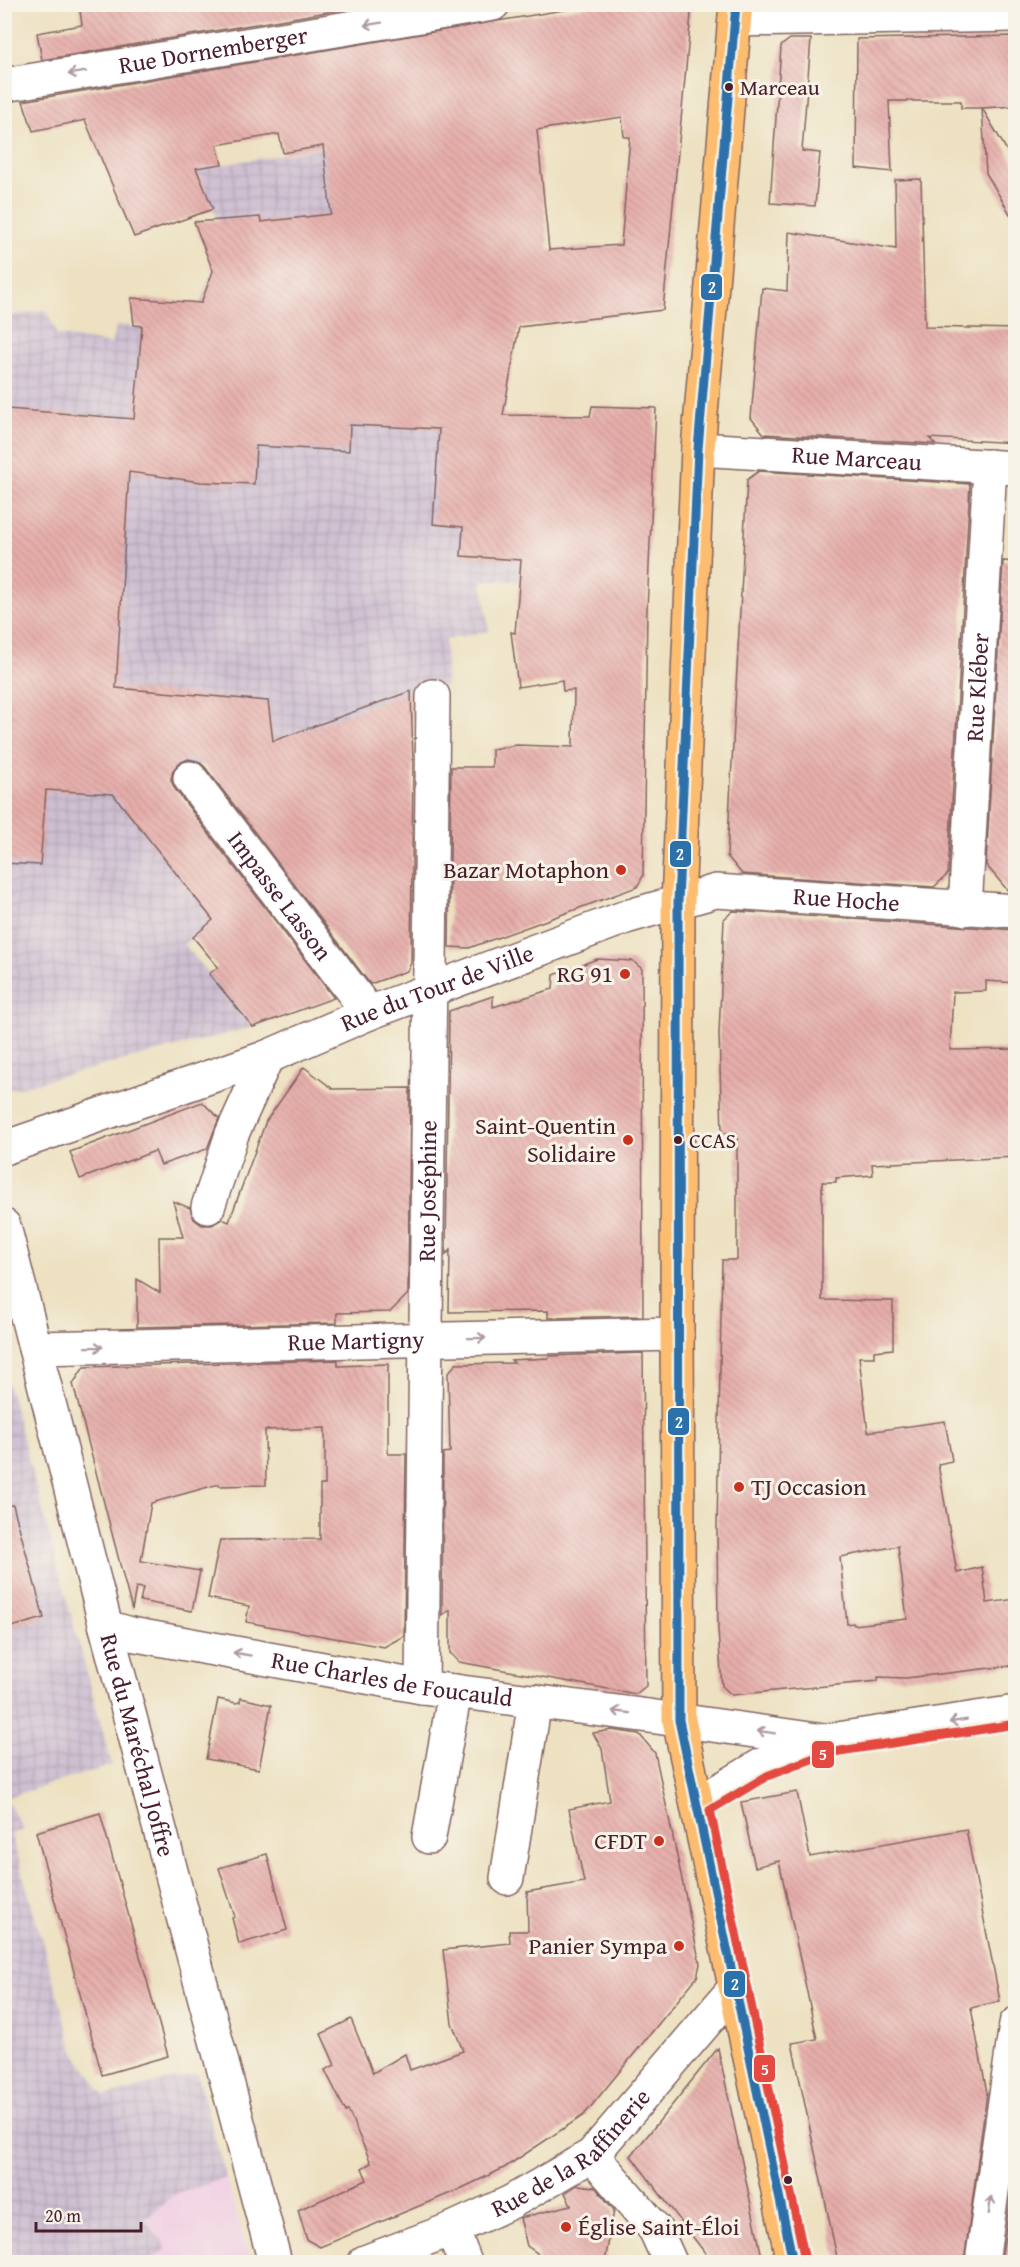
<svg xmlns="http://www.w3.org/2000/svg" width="1020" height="2267" font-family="'Gentium Book Plus',serif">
<defs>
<pattern id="industrial-grid" width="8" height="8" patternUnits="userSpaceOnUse" patternTransform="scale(1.5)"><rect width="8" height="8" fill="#cebed1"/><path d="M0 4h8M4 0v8" fill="none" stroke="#b2a3b4"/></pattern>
<pattern id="building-back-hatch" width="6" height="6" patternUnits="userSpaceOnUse" patternTransform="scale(1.5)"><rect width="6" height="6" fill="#e6aeab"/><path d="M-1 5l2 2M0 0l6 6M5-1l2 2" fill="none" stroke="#c79593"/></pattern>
</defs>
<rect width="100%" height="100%" fill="#f7f3e8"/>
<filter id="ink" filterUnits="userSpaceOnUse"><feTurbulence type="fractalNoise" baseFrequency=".0167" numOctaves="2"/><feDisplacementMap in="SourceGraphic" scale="12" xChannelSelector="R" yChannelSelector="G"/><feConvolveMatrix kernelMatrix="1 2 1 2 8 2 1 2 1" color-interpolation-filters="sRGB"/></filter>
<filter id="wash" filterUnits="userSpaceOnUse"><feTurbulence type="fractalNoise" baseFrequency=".008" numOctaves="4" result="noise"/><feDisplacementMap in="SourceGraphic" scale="24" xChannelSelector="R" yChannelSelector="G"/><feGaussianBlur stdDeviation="1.35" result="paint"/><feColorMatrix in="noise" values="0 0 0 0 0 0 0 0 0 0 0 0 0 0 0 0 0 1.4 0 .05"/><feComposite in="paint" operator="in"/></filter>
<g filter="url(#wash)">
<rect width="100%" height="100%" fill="#ede1c1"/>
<!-- built -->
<path fill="#f1d0e3" d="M 226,2178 L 251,2262 L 149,2262 L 167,2248 L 145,2219 L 173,2195 Z"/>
<!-- industrial -->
<g fill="url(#industrial-grid)">
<path d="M 478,121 L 450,403 L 503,415 L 541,415 L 540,581 L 482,580 L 489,631 L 445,640 L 446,686 L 411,691 L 273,741 L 114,794 L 214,920 L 184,944 L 253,1027 L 5,1091 L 5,317 L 47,310 L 57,335 L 111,344 L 117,325 L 188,332 L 226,240 L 197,169 Z"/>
<path d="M 4,1370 L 112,1765 L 5,1798 L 24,1830 L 11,1834 L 74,2051 L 104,2096 L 197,2073 L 226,2178 L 173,2195 L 145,2219 L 167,2248 L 149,2262 L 16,2262 L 5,2250 Z"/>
</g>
<g id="blocks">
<!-- building -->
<g fill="url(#building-back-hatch)" fill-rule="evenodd">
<path d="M 79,4 L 375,4 L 42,60 L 37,33 L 82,25 Z"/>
<path d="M 599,4 L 692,4 L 663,310 L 519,327 L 503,415 L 590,416 L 592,406 L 656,408 L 647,611 L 643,876 L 637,887 L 555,917 L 469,948 L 449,947 L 451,767 L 492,767 L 492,749 L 517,745 L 573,747 L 574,690 L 563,691 L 562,680 L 518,687 L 511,632 L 515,633 L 521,560 L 461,556 L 463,527 L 433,524 L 439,429 L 350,425 L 349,451 L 256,446 L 254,484 L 201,482 L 129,472 L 116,688 L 268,701 L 273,741 L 411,691 L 413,764 L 411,963 L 407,971 L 370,984 L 205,767 L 198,761 L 188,759 L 179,763 L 173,770 L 171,780 L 175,789 L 334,998 L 253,1027 L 209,974 L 218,967 L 193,937 L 213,920 L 113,794 L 46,790 L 40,865 L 4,863 L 4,461 L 8,409 L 134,419 L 142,326 L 134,325 L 131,298 L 201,303 L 213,271 L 194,222 L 260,217 L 261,222 L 331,214 L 323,146 L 283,153 L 279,134 L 217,145 L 222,164 L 196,168 L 213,209 L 134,237 L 85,120 L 33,131 L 23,101 ZM 622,117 L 624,137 L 630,137 L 621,245 L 549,250 L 537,130 Z"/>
<path d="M 1016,36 L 1016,106 L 982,108 L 1016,166 L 1016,224 L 986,173 L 982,108 L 961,108 L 961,101 L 889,101 L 892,172 L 856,168 L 857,39 Z"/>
<path d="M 790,39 L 811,39 L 802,151 L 820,153 L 815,206 L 770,203 L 781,46 Z"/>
<path d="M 921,179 L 925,327 L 1016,329 L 1016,443 L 929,438 L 935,444 L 764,434 L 751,418 L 762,288 L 787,291 L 789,232 L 896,249 L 895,180 Z"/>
<path d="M 759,471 L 970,484 L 948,874 L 934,887 L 742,874 L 727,856 L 747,480 Z"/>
<path d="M 1003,561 L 1016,562 L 1016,892 L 1009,892 L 986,865 Z"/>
<path d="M 733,911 L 1016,930 L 1016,983 L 986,981 L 986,991 L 953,992 L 950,1050 L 1016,1049 L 1016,1157 L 872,1164 L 873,1175 L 836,1178 L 836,1182 L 822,1182 L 822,1300 L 893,1301 L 893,1349 L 874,1351 L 874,1357 L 859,1357 L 868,1432 L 945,1421 L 952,1461 L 938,1464 L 957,1573 L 982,1567 L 987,1603 L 1016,1599 L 1016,1665 L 906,1678 L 878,1677 L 878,1681 L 732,1695 L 722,1686 L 718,1631 L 717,1527 L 722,1260 L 737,1260 L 737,1133 L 722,1133 L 719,1034 L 724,919 ZM 898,1546 L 907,1619 L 854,1625 L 853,1623 L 847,1624 L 840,1557 Z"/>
<path d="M 597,959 L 633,961 L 642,969 L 643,1316 L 548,1318 L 548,1311 L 449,1312 L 450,1250 L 446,1255 L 449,1011 L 493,996 L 493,1007 L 553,989 L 554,975 Z"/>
<path d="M 304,1067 L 333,1089 L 410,1088 L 408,1294 L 390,1312 L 337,1313 L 337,1323 L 137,1327 L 137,1279 L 160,1293 L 159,1237 L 183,1237 L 173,1201 L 190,1208 L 194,1219 L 202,1225 L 212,1225 L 222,1219 L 229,1222 L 266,1121 Z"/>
<path d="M 202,1102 L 219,1118 L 207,1149 L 161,1165 L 155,1151 L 80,1179 L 70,1152 Z"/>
<path d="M 643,1353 L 646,1686 L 636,1694 L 459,1662 L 450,1653 L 450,1610 L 442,1615 L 443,1453 L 450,1452 L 448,1373 L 456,1364 L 514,1363 L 511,1360 L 549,1358 L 549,1356 Z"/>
<path d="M 338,1360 L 338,1366 L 388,1364 L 388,1454 L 406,1454 L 404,1636 L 384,1647 L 246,1622 L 249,1606 L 208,1598 L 220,1540 L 320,1539 L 320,1485 L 325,1485 L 325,1428 L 265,1430 L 266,1485 L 219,1486 L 219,1484 L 151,1503 L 141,1561 L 200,1571 L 192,1611 L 140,1601 L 143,1588 L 136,1587 L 132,1610 L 73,1384 L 84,1367 Z"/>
<path d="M 13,1505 L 44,1618 L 4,1629 L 4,1506 Z"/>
<path d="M 241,1698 L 271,1705 L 259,1769 L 206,1759 L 218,1699 L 236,1703 L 240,1702 Z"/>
<path d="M 612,1730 L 639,1734 L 655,1753 L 700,1964 L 697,1977 L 584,2115 L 504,2168 L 458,2190 L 320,2247 L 307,2240 L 298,2210 L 367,2180 L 362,2168 L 371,2163 L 348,2110 L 346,2112 L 325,2070 L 335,2065 L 321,2034 L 351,2019 L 373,2073 L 405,2054 L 410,2070 L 463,2051 L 452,2023 L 443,1950 L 510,1943 L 509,1931 L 528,1931 L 527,1892 L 584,1882 L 569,1809 L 610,1801 L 602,1749 L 593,1733 Z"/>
<path d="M 797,1792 L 810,1857 L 966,1829 L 1000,2001 L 971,2008 L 987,2093 L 964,2262 L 838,2262 L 792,2043 L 817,2039 L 779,1861 L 755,1867 L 741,1802 Z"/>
<path d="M 100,1813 L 168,2056 L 102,2075 L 36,1832 Z"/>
<path d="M 267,1854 L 287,1930 L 239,1944 L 232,1918 L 235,1917 L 219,1868 Z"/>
<path d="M 718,2048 L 754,2219 L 763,2262 L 712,2262 L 631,2156 Z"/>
<path d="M 1016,2160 L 1016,2262 L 1001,2262 Z"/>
<path d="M 577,2185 L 595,2187 L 614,2210 L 605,2262 L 539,2262 L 537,2253 L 527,2246 L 520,2218 L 571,2205 L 565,2193 Z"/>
</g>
</g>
</g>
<g filter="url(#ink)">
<use href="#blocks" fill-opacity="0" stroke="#836360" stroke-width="1.5"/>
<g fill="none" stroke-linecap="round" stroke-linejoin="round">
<defs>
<g id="minor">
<path d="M 735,20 L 1016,15"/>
<path id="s1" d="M 4,85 L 493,4"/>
<path id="s2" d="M 698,449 L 1016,468"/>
<path id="s3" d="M 190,778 L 369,1013"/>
<path id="s4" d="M 965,909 L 990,466"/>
<path id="s5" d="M 4,1148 L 267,1057 L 369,1013 L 626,917 L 716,891 L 1016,911"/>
<path d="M 208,1207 L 232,1134 L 267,1057"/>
<path id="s6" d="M 4,1226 L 106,1627 L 275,2262"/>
<path id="s7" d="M 35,1348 L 677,1334"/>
<path id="s8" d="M 106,1627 L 131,1634 L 422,1687 L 649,1716 L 824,1741"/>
<path id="s9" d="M 422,1687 L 433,696"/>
<path d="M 697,1804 L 762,1765 L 824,1741 L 1016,1712"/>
<path d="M 429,1837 L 455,1691"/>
<path d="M 507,1878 L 535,1701"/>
<path d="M 592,2155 L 655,2229 L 670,2262"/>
<path d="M 452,2229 L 465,2262"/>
<path id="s10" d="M 365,2262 L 452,2229 L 511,2202 L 592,2155 L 735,1988"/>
<path d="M 982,2262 L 1016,2024"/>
</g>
<path id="major" d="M 736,4 L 698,449 L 678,902 L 677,1334 L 679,1720 L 793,2262"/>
</defs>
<!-- minor casing -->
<use href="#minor" stroke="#836360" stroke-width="36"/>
<!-- major casing -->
<use href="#major" stroke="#836360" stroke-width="36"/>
<!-- minor -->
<use href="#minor" stroke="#fff" stroke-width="33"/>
<!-- major -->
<use href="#major" stroke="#fcbd6f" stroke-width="33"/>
<defs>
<path id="bus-1" d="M 736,4 L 698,449 L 678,902 L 679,1720 L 793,2262"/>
<path id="bus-2" d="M 805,2260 L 710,1810 L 767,1776 L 827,1753 L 1016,1724"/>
</defs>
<!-- bus-1 casing -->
<use href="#bus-1" stroke="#f7f3e8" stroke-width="14"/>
<!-- bus-2 casing -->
<use href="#bus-2" stroke="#f7f3e8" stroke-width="14"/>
<!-- bus-1 -->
<use href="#bus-1" stroke="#2d71aa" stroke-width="9"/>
<!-- bus-2 -->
<use href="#bus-2" stroke="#e44a41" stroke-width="9"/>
</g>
<!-- one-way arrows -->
<defs><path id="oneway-shaft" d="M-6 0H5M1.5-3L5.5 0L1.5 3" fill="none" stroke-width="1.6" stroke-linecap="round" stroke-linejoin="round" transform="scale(1.5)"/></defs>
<g stroke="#ae9aa0">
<use href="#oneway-shaft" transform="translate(373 24) rotate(171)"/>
<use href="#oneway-shaft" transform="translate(77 73) rotate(171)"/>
<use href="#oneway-shaft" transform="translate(477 1338) rotate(-1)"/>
<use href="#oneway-shaft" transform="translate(94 1347) rotate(-1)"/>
<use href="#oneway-shaft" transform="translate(242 1654) rotate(-170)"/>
<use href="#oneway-shaft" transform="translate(621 1712) rotate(-173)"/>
<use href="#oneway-shaft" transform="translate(958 1721) rotate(171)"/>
<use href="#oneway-shaft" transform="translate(766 1732) rotate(-171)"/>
<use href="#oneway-shaft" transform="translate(990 2205) rotate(-82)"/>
</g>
</g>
<!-- markers -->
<g fill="#4a1f2b" stroke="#f7f3e8" stroke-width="2">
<circle cx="729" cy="87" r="5"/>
<circle cx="678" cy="1140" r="5"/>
<circle cx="788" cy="2180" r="5"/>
</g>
<g fill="#c8321e" stroke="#f7f3e8" stroke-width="2">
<circle cx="621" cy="870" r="6"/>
<circle cx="625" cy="974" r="6"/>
<circle cx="628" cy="1140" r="6"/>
<circle cx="739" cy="1487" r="6"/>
<circle cx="659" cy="1841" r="6"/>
<circle cx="679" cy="1946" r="6"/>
<circle cx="566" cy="2227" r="6"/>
</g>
<g text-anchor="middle" stroke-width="6" stroke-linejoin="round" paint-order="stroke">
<!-- bus labels -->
<g font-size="22" fill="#4a1f2b" stroke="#f7f3e8" text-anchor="start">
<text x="740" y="95">Marceau</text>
<text x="689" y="1148">CCAS</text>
</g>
<!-- street labels -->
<g font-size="24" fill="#4a1f2b" stroke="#f7f3e8">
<text dy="8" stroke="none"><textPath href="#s1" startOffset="212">Rue Dornemberger</textPath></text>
<text dy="8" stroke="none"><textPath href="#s2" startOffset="159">Rue Marceau</textPath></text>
<text dy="8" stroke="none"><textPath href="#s4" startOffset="222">Rue Kléber</textPath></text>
<text dy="8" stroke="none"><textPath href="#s3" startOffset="148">Impasse Lasson</textPath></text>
<text dy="8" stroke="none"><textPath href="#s5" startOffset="888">Rue Hoche</textPath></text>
<text dy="8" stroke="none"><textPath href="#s5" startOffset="462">Rue du Tour de Ville</textPath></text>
<text dy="8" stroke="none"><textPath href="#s9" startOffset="496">Rue Joséphine</textPath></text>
<text dy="8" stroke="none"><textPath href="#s7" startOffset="321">Rue Martigny</textPath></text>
<text dy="8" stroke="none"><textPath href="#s8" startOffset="291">Rue Charles de Foucauld</textPath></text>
<text dy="8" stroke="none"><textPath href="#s6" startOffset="536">Rue du Maréchal Joffre</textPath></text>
<text dy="8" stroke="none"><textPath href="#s10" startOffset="236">Rue de la Raffinerie</textPath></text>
</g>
<!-- poi labels -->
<g font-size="24" fill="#4a1f2b" stroke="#f7f3e8" text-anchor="end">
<text x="609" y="878">Bazar Motaphon</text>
<text x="613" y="982">RG 91</text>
<text x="616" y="1134">Saint-Quentin<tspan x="616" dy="28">Solidaire</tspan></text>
<text x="751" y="1495" text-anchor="start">TJ Occasion</text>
<text x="647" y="1849">CFDT</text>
<text x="667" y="1954">Panier Sympa</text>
<text x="578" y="2235" text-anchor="start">Église Saint-Éloi</text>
</g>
</g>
<g stroke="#f7f3e8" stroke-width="2">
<rect x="700" y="273" width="23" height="28" rx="6" fill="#2d71aa"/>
<rect x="669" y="840" width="23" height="28" rx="6" fill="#2d71aa"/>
<rect x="667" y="1407" width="23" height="29" rx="6" fill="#2d71aa"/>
<rect x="811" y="1740" width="24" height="29" rx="6" fill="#e44a41"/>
<rect x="723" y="1970" width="23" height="28" rx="6" fill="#2d71aa"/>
<rect x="753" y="2054" width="23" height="29" rx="6" fill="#e44a41"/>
</g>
<g font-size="16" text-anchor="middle" font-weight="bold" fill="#fff">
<text x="712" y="293">2</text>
<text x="680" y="860">2</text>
<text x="679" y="1428">2</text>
<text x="823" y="1760">5</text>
<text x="735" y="1990">2</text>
<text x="765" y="2075">5</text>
</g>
<!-- margin -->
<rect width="1020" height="2267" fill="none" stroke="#f7f3e8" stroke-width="24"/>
<!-- scale -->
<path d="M36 2222v9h105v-9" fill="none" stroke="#4a1f2b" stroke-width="3"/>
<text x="45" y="2222" font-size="18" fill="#4a1f2b" stroke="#f7f3e8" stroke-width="4.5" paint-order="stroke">20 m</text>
</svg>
